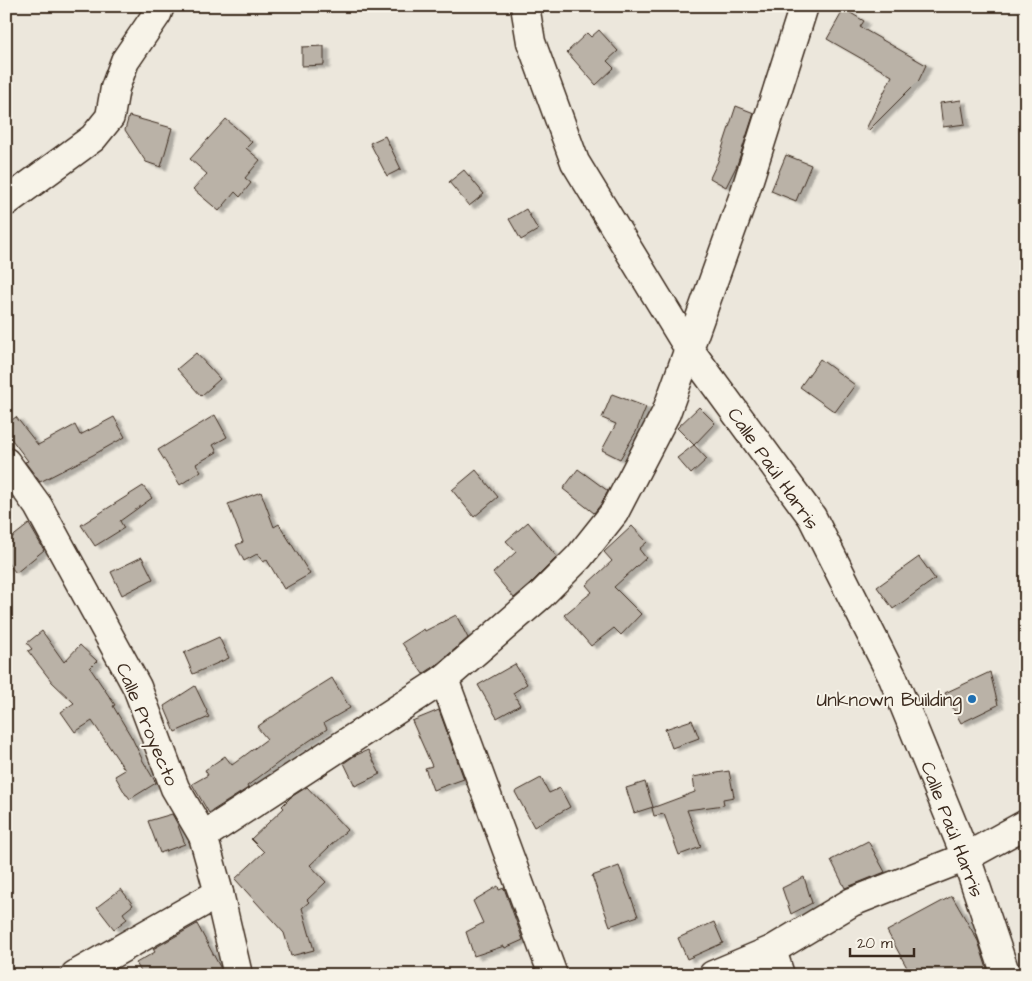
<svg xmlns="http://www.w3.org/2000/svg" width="1032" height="981" font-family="'Architects Daughter',sans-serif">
<defs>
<filter id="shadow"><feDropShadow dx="5.5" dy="3" stdDeviation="1" flood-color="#0004"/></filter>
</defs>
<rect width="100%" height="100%" fill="#ece7dc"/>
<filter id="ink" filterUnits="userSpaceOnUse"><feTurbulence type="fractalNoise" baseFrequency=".02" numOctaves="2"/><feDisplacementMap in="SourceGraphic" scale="10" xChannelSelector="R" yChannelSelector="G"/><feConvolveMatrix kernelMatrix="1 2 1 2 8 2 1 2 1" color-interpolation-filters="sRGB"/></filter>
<g filter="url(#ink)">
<!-- building -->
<g fill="#bab2a7" stroke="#3b2a1e" filter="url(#shadow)">
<path d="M 844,9 L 864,21 L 860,27 L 926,65 L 919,80 L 868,131 L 866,129 L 892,76 L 827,39 Z"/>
<path d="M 599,30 L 618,51 L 607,61 L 614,68 L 596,85 L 567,52 L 587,33 L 591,37 Z"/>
<path d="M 324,46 L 324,65 L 302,66 L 302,47 Z"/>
<path d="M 961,100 L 965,124 L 943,127 L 940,103 Z"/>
<path d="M 736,106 L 754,113 L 737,165 L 726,187 L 710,178 L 718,161 Z"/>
<path d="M 129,116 L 172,128 L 161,167 L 146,162 L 125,130 Z"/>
<path d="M 226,119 L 252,142 L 246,148 L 260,160 L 245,178 L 251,183 L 240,197 L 235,192 L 219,211 L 193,189 L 207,174 L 190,159 Z"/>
<path d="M 385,136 L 401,169 L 387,176 L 370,143 Z"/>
<path d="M 786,155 L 811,165 L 796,201 L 771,191 Z"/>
<path d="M 464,170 L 484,194 L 469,206 L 449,182 Z"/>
<path d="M 526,209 L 538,230 L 521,240 L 509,219 Z"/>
<path d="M 196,353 L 220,379 L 201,396 L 177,369 Z"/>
<path d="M 820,359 L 855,385 L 835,412 L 800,387 Z"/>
<path d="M 612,394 L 646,407 L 636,432 L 620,459 L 602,450 L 616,424 L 602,418 Z"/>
<path d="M 699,407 L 715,423 L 694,445 L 677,428 Z"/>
<path d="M 215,415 L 227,437 L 213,445 L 217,452 L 196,464 L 201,471 L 180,485 L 158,450 Z"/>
<path d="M 16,417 L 38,445 L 75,425 L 80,435 L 114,417 L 125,437 L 93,455 L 40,482 L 25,462 L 28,461 L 6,432 L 6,424 Z"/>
<path d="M 694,445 L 707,459 L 691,474 L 677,458 Z"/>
<path d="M 578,469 L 608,491 L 601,504 L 594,513 L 563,489 Z"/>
<path d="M 476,470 L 498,497 L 474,517 L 452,490 Z"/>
<path d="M 143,486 L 152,498 L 120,521 L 124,528 L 95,546 L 81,525 Z"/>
<path d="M 261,492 L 274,527 L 279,524 L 310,574 L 284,589 L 267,560 L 263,562 L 257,554 L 244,561 L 236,545 L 243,542 L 228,504 Z"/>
<path d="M 528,522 L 557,557 L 529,585 L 514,598 L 493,573 L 516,552 L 506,541 Z"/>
<path d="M 29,524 L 44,550 L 16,573 L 6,561 L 6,542 Z"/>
<path d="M 632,526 L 647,542 L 639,549 L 646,558 L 614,587 L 641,614 L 621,635 L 614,628 L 591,646 L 564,615 L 592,592 L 586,585 L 612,561 L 604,552 Z"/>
<path d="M 142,557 L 153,579 L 122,595 L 111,572 Z"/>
<path d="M 919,557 L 935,579 L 893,609 L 877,587 Z"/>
<path d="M 456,615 L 468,638 L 435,666 L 423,674 L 402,643 L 424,629 L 425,631 Z"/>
<path d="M 42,631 L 64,662 L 80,645 L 97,661 L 90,668 L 115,705 L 113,706 L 132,738 L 143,761 L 156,783 L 130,799 L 127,795 L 126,795 L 115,776 L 125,770 L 92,721 L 75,732 L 61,712 L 74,703 L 52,682 L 28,651 L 32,649 L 27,643 Z"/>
<path d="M 219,637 L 229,658 L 193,674 L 184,653 Z"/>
<path d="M 515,664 L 527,684 L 513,693 L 520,705 L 497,718 L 478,685 Z"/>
<path d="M 990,672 L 998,705 L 961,723 L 945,693 Z"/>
<path d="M 332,678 L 350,708 L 324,723 L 327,729 L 294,751 L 247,786 L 248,788 L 209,813 L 192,784 L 208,775 L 205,770 L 225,756 L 232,765 L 267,739 L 257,727 L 271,717 L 272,717 L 308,693 Z"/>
<path d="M 195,686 L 207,711 L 206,712 L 209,717 L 175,732 L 164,706 Z"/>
<path d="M 439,710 L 464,779 L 433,790 L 425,768 L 432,766 L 412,721 Z"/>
<path d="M 692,720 L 699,738 L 672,748 L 665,729 Z"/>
<path d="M 368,750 L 380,774 L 355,786 L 344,763 L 354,756 Z"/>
<path d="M 729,771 L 734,797 L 723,799 L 724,805 L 687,810 L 701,847 L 679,855 L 664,814 L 654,816 L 652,808 L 695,792 L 693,777 Z"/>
<path d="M 541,778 L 549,793 L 560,788 L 570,807 L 534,827 L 515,792 Z"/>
<path d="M 645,782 L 653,807 L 634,813 L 626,788 Z"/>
<path d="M 307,787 L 347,830 L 310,865 L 326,882 L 307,900 L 309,902 L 302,908 L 314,950 L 291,956 L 284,933 L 235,879 L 264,852 L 251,839 L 284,808 L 282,806 L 291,797 Z"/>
<path d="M 172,814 L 177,823 L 185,844 L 160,853 L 148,821 Z"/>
<path d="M 868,841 L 885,872 L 845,888 L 831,860 Z"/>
<path d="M 619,866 L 638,916 L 610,926 L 592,876 Z"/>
<path d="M 804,877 L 812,903 L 791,914 L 782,888 Z"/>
<path d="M 498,886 L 499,890 L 504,888 L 523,940 L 505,948 L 504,946 L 474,956 L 466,932 L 483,923 L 473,901 Z"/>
<path d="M 121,889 L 133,905 L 123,913 L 127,919 L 114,929 L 97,907 Z"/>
<path d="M 952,896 L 978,941 L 989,975 L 911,975 L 887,931 Z"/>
<path d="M 714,922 L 723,943 L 687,959 L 678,938 Z"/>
<path d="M 197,924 L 220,967 L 222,975 L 143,975 L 136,963 L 155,952 L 153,949 Z"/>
</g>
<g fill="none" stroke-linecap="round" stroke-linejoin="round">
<defs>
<g id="minor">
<path d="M 525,6 L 531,42 L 575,162 L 689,349 L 812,517 L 893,678 L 966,857 L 1006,975"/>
<path d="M 6,202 L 93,138 L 110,117 L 115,88 L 125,61 L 157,14 L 160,6"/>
<path d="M 6,462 L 38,506 L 137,687 L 175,788 L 203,836 L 219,893 L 238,975"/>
<path d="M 444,679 L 553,975"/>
<path d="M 203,836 L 444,679 L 540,596 L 579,557 L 614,513 L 666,413 L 745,192 L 804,6"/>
<path d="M 772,950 L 780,975"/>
<path d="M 75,975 L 219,893"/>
<path d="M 713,975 L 772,950 L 852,902 L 966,857 L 1026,824"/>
</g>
</defs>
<!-- minor casing -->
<use href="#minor" stroke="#3b2a1e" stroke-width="31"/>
<!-- minor -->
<use href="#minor" stroke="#f7f3e8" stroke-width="28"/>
</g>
</g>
<!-- markers -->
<circle fill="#1f6fb2" stroke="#f7f3e8" stroke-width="2" cx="972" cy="699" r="5"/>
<g text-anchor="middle" stroke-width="4" stroke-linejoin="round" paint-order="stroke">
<!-- street labels -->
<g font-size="19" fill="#3b2a1e" stroke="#f7f3e8">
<text transform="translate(774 468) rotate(55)" y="7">Calle Paúl Harris</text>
<text transform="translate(148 724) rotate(67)" y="7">Calle Proyecto</text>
<text transform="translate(953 829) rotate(69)" y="7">Calle Paúl Harris</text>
</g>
<!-- poi labels -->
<g font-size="19" fill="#3b2a1e" stroke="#f7f3e8" text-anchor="end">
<text x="962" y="706">Unknown Building</text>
</g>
</g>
<!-- margin -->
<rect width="1032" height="981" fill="none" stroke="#f7f3e8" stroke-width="25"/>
<rect x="12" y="12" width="1007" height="956" fill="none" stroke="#3b2a1e" stroke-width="2" filter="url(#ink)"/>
<!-- scale -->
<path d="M850 948v8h64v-8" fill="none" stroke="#3b2a1e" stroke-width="2.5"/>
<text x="857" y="948" font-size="15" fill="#3b2a1e" stroke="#f7f3e8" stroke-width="4" paint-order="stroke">20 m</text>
</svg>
